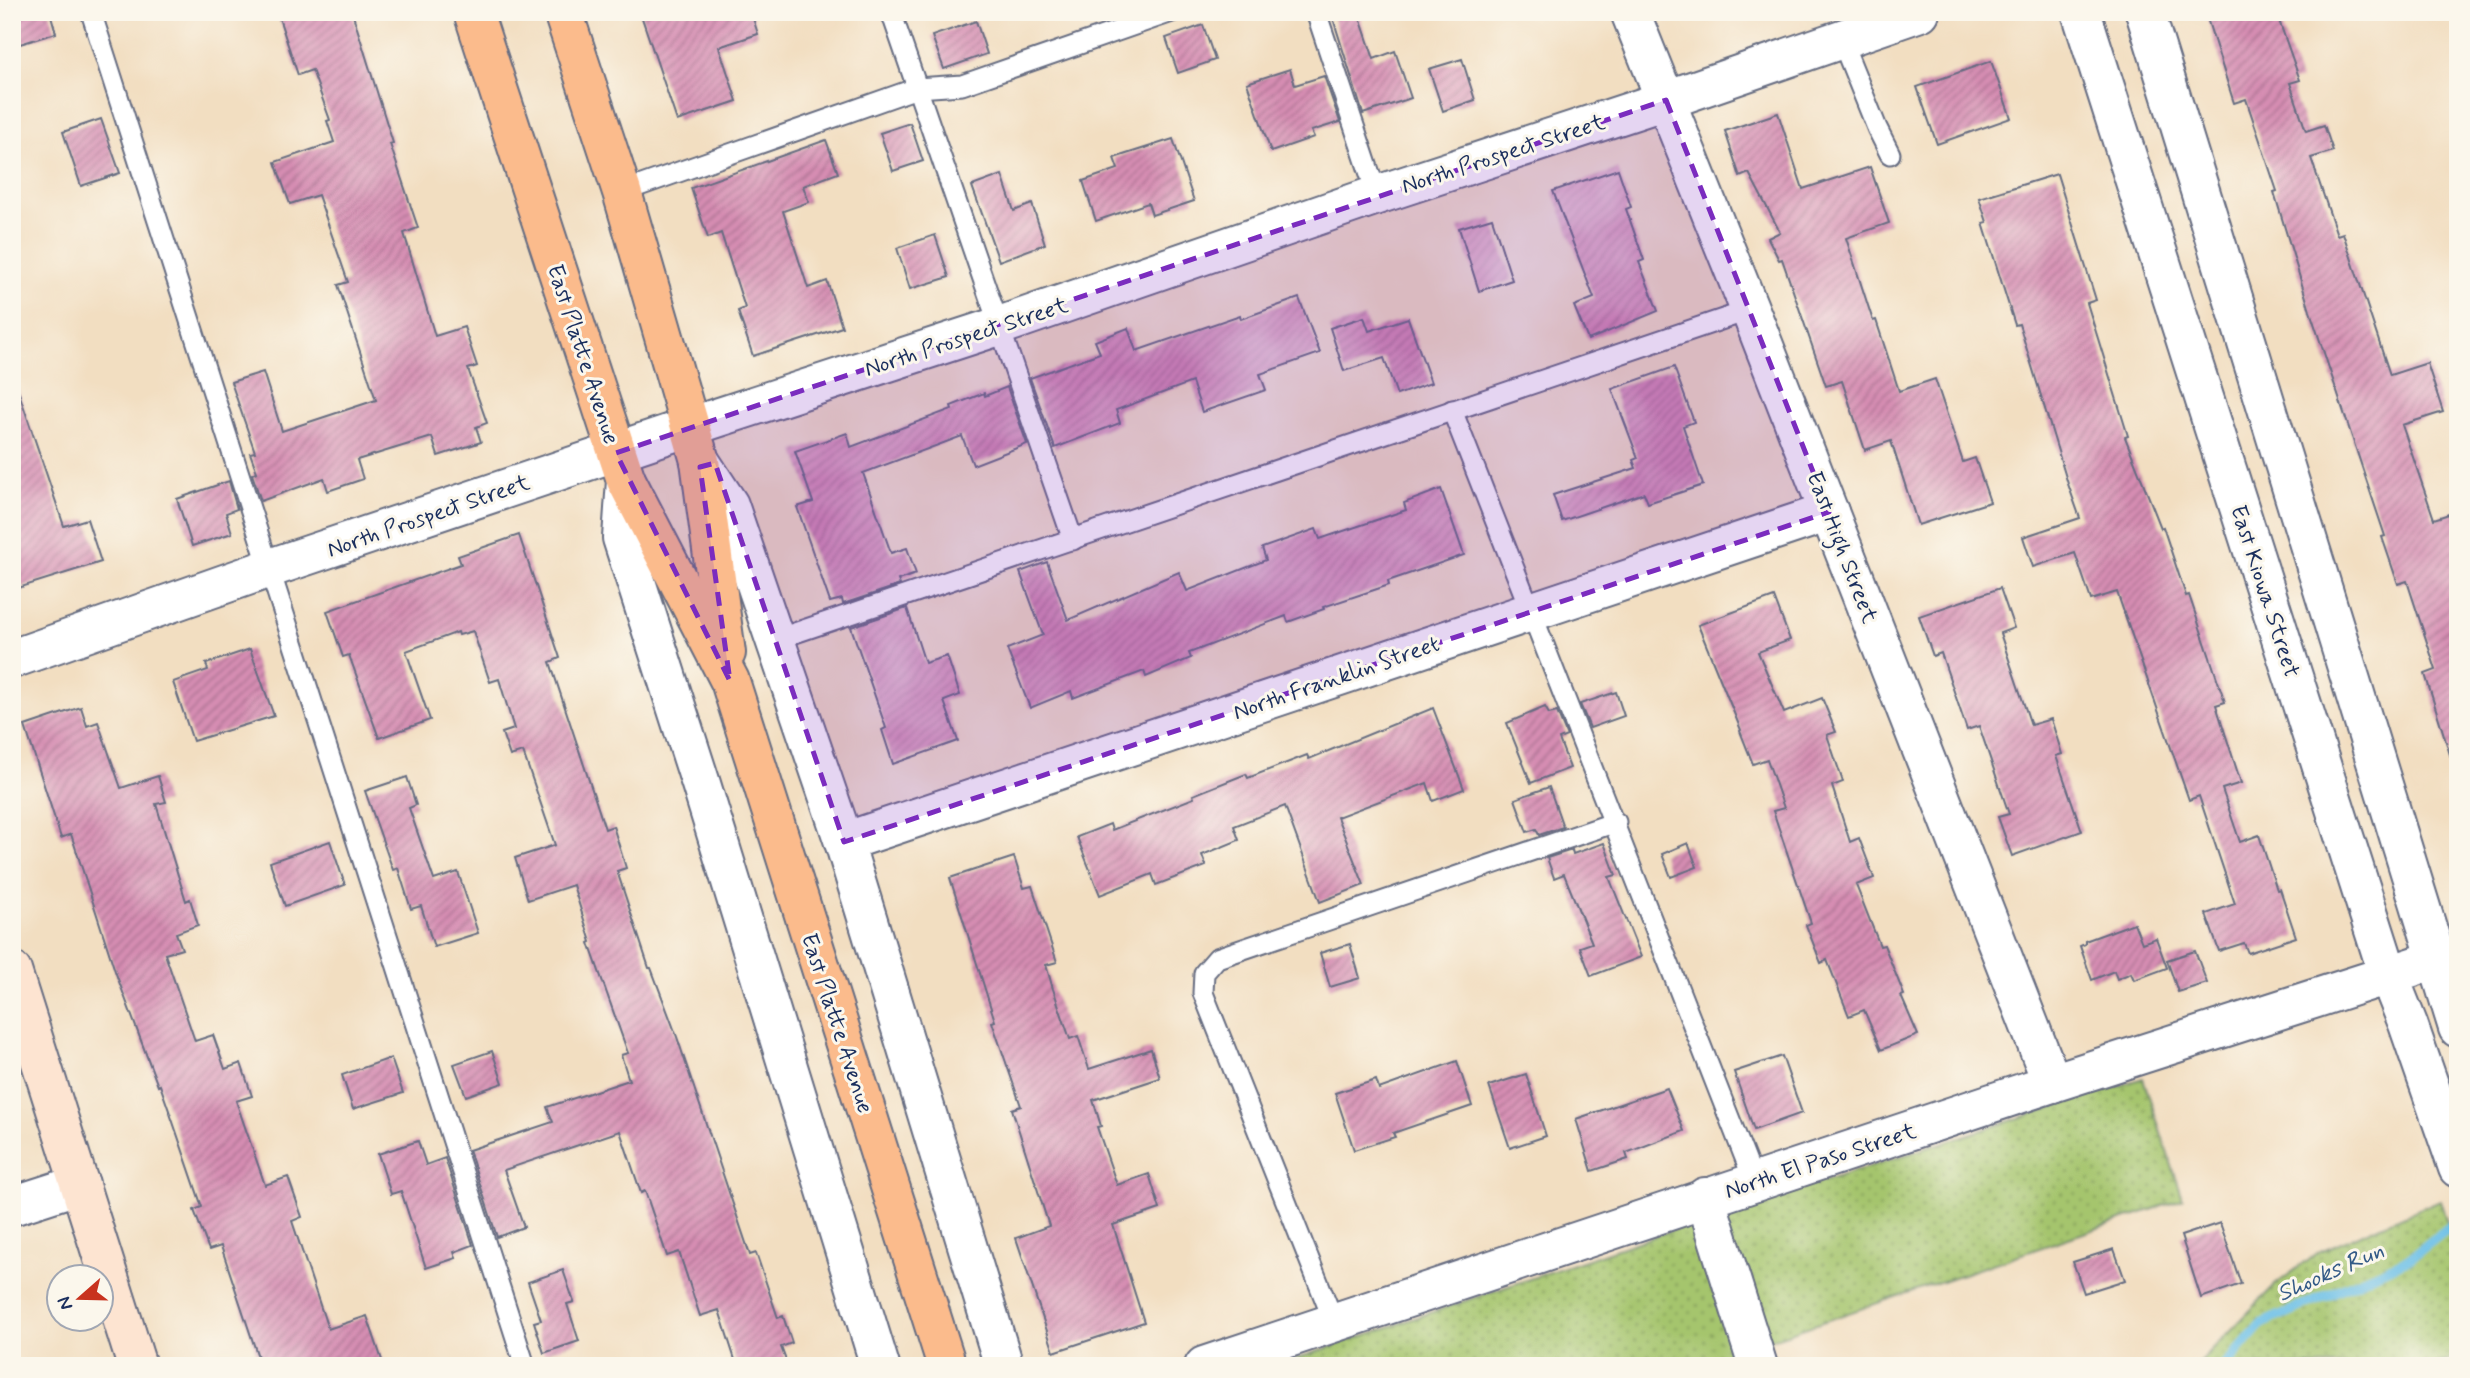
<svg xmlns="http://www.w3.org/2000/svg" width="2470" height="1378" font-family="Mynerve,sans-serif">
<defs>
<pattern id="green-dots" width="8" height="8" patternUnits="userSpaceOnUse" patternTransform="scale(1.75)"><rect width="8" height="8" fill="#a5c56d"/><path d="M2 2h.1M6 6h.1" fill="none" stroke="#86a05d" stroke-width="1.8" stroke-linecap="round"/></pattern>
<pattern id="building-hatch" width="6" height="6" patternUnits="userSpaceOnUse" patternTransform="scale(1.75)"><rect width="6" height="6" fill="#d68db2"/><path d="M-1 1l2-2M0 6l6-6M5 7l2-2" fill="none" stroke="#ad7494"/></pattern>
</defs>
<rect width="100%" height="100%" fill="#fbf7ec"/>
<filter id="ink" filterUnits="userSpaceOnUse"><feTurbulence type="fractalNoise" baseFrequency=".0143" numOctaves="2"/><feDisplacementMap in="SourceGraphic" scale="14" xChannelSelector="R" yChannelSelector="G"/><feConvolveMatrix kernelMatrix="1 2 1 2 8 2 1 2 1" color-interpolation-filters="sRGB"/></filter>
<filter id="wash" filterUnits="userSpaceOnUse"><feTurbulence type="fractalNoise" baseFrequency=".00686" numOctaves="4" result="noise"/><feDisplacementMap in="SourceGraphic" scale="28" xChannelSelector="R" yChannelSelector="G"/><feGaussianBlur stdDeviation="1.57" result="paint"/><feColorMatrix in="noise" values="0 0 0 0 0 0 0 0 0 0 0 0 0 0 0 0 0 1.4 0 .05"/><feComposite in="paint" operator="in"/></filter>
<g filter="url(#wash)">
<rect width="100%" height="100%" fill="#f2dec1"/>
<!-- green -->
<g fill="url(#green-dots)" stroke="#607a66" stroke-width="2">
<path d="M 2143,1078 L 2183,1199 L 1693,1366 L 1275,1366 L 1661,1234 Z"/>
<path d="M 2440,1200 L 2458,1259 L 2458,1357 L 2433,1366 L 2196,1366 L 2275,1285 L 2320,1251 Z"/>
</g>
<g fill="none" stroke-linecap="round" stroke-linejoin="round">
<!-- stream -->
<path stroke="#6abfe7" stroke-width="10" d="M 2225,1366 L 2261,1324 L 2409,1259 L 2458,1220"/>
</g>
<g id="blocks">
<!-- building -->
<g fill="url(#building-hatch)">
<path d="M 12,12 L 50,12 L 56,33 L 20,44 L 12,21 Z"/>
<path d="M 277,12 L 352,12 L 393,143 L 390,144 L 418,228 L 404,233 L 435,336 L 464,327 L 477,366 L 468,369 L 487,423 L 476,427 L 481,442 L 438,456 L 432,437 L 357,460 L 363,479 L 328,491 L 324,478 L 261,501 L 252,474 L 257,472 L 250,453 L 255,452 L 231,382 L 263,372 L 282,431 L 376,400 L 338,285 L 348,282 L 318,195 L 290,204 L 275,162 L 334,142 L 327,121 L 330,120 L 312,70 L 298,75 Z"/>
<path d="M 640,12 L 751,12 L 758,34 L 719,47 L 737,101 L 677,121 Z"/>
<path d="M 1331,12 L 1358,12 L 1374,59 L 1395,51 L 1411,98 L 1363,114 Z"/>
<path d="M 2205,12 L 2276,12 L 2300,80 L 2290,83 L 2306,131 L 2324,125 L 2333,151 L 2311,158 L 2337,235 L 2343,233 L 2390,375 L 2427,363 L 2443,412 L 2402,425 L 2434,519 L 2458,511 L 2458,760 L 2452,761 L 2425,674 L 2436,670 L 2407,581 L 2398,584 L 2382,537 L 2385,536 L 2310,311 L 2274,192 L 2277,191 L 2246,99 L 2234,103 Z"/>
<path d="M 976,21 L 987,54 L 944,69 L 932,36 Z"/>
<path d="M 1203,25 L 1215,60 L 1178,73 L 1166,38 Z"/>
<path d="M 1462,59 L 1475,100 L 1443,111 L 1429,69 Z"/>
<path d="M 1991,61 L 2011,118 L 1937,144 L 1917,87 Z"/>
<path d="M 1290,69 L 1295,85 L 1324,76 L 1340,122 L 1311,131 L 1314,137 L 1271,152 L 1247,83 Z"/>
<path d="M 1778,113 L 1803,189 L 1870,167 L 1889,223 L 1846,238 L 1873,321 L 1876,320 L 1899,391 L 1935,379 L 1963,462 L 1975,458 L 1990,502 L 1918,525 L 1891,441 L 1865,450 L 1842,381 L 1826,386 L 1782,259 L 1779,260 L 1768,238 L 1780,232 L 1749,173 L 1740,177 L 1725,131 Z"/>
<path d="M 101,119 L 120,173 L 81,186 L 63,132 Z"/>
<path d="M 910,123 L 923,161 L 893,171 L 880,133 Z"/>
<path d="M 1173,139 L 1194,201 L 1152,215 L 1148,203 L 1096,221 L 1083,181 L 1118,169 L 1114,158 Z"/>
<path d="M 826,140 L 838,173 L 803,186 L 809,202 L 783,211 L 808,288 L 827,281 L 842,327 L 753,356 L 738,311 L 745,308 L 721,233 L 708,238 L 691,188 Z"/>
<path d="M 1618,169 L 1631,207 L 1626,209 L 1644,260 L 1639,262 L 1658,311 L 1588,340 L 1574,306 L 1594,298 L 1553,191 Z"/>
<path d="M 2057,174 L 2096,300 L 2087,303 L 2128,436 L 2125,437 L 2161,528 L 2163,527 L 2186,596 L 2189,595 L 2225,702 L 2216,705 L 2241,783 L 2222,789 L 2240,842 L 2259,835 L 2277,890 L 2280,889 L 2296,937 L 2248,953 L 2244,943 L 2219,951 L 2206,914 L 2235,904 L 2199,796 L 2189,800 L 2117,592 L 2091,600 L 2075,553 L 2033,567 L 2023,537 L 2080,518 L 2068,484 L 2019,324 L 2015,325 L 1983,223 L 1987,222 L 1979,198 Z"/>
<path d="M 1002,175 L 1014,211 L 1032,204 L 1045,244 L 999,261 L 972,186 Z"/>
<path d="M 1492,218 L 1512,280 L 1479,291 L 1459,228 Z"/>
<path d="M 935,235 L 949,277 L 910,289 L 897,248 Z"/>
<path d="M 1299,298 L 1320,353 L 1260,374 L 1266,390 L 1202,412 L 1192,382 L 1116,410 L 1120,423 L 1055,448 L 1030,378 L 1100,353 L 1095,341 L 1128,328 L 1136,351 L 1240,315 L 1241,319 Z"/>
<path d="M 1364,317 L 1369,331 L 1408,318 L 1431,383 L 1397,395 L 1384,358 L 1344,371 L 1330,328 Z"/>
<path d="M 1674,367 L 1694,422 L 1683,426 L 1703,485 L 1648,503 L 1644,493 L 1562,521 L 1553,495 L 1636,468 L 1633,460 L 1638,458 L 1612,389 Z"/>
<path d="M 17,387 L 64,526 L 87,519 L 101,562 L 12,590 L 12,388 Z"/>
<path d="M 1007,387 L 1027,444 L 973,465 L 962,436 L 863,473 L 891,553 L 907,548 L 916,574 L 898,580 L 900,585 L 843,604 L 842,599 L 830,602 L 797,507 L 813,502 L 795,451 L 847,433 L 851,447 L 952,409 L 951,406 L 984,393 L 985,396 Z"/>
<path d="M 229,481 L 237,509 L 226,513 L 232,533 L 192,546 L 177,499 Z"/>
<path d="M 1441,489 L 1464,555 L 1388,581 L 1389,585 L 1323,607 L 1324,609 L 1288,622 L 1286,616 L 1189,653 L 1191,658 L 1146,677 L 1144,671 L 1073,698 L 1071,691 L 1030,708 L 1007,649 L 1043,635 L 1020,572 L 1047,562 L 1068,620 L 1179,572 L 1187,591 L 1266,560 L 1262,548 L 1316,529 L 1320,539 L 1406,510 L 1404,503 Z"/>
<path d="M 519,535 L 560,658 L 550,662 L 605,829 L 613,826 L 626,868 L 617,871 L 649,968 L 651,968 L 677,1037 L 750,1255 L 756,1253 L 778,1318 L 783,1316 L 792,1343 L 781,1347 L 788,1366 L 737,1366 L 719,1310 L 700,1316 L 679,1252 L 667,1256 L 645,1191 L 641,1193 L 620,1131 L 504,1170 L 524,1227 L 497,1237 L 469,1150 L 553,1122 L 547,1107 L 629,1080 L 621,1055 L 628,1053 L 589,943 L 591,942 L 573,885 L 528,900 L 515,858 L 555,845 L 523,752 L 510,756 L 502,733 L 514,729 L 499,679 L 490,682 L 473,631 L 459,635 L 458,632 L 406,651 L 430,720 L 379,738 L 349,655 L 343,657 L 327,611 L 461,564 L 458,556 Z"/>
<path d="M 2000,588 L 2014,628 L 2000,633 L 2031,725 L 2051,719 L 2062,754 L 2056,756 L 2082,831 L 2012,856 L 1998,817 L 2009,814 L 1979,726 L 1967,730 L 1941,653 L 1933,656 L 1919,616 Z"/>
<path d="M 1774,597 L 1790,640 L 1758,652 L 1784,713 L 1822,698 L 1836,732 L 1827,735 L 1843,782 L 1832,786 L 1850,842 L 1859,838 L 1874,878 L 1856,885 L 1880,946 L 1884,945 L 1904,995 L 1901,996 L 1918,1035 L 1881,1050 L 1864,1010 L 1849,1016 L 1827,960 L 1821,963 L 1806,925 L 1811,923 L 1773,811 L 1784,808 L 1767,759 L 1753,764 L 1740,731 L 1741,730 L 1698,625 Z"/>
<path d="M 907,608 L 925,663 L 947,656 L 960,695 L 944,701 L 958,741 L 893,764 L 882,730 L 886,728 L 851,627 Z"/>
<path d="M 250,649 L 274,716 L 193,741 L 173,682 L 208,670 L 206,664 Z"/>
<path d="M 1616,692 L 1624,716 L 1590,728 L 1580,704 Z"/>
<path d="M 81,707 L 87,726 L 98,722 L 121,788 L 158,776 L 166,802 L 156,804 L 186,901 L 190,899 L 198,925 L 176,933 L 182,949 L 165,954 L 195,1041 L 213,1035 L 225,1069 L 241,1063 L 252,1096 L 236,1101 L 265,1185 L 288,1177 L 302,1217 L 292,1221 L 328,1329 L 367,1316 L 384,1366 L 261,1366 L 221,1246 L 209,1250 L 194,1210 L 202,1207 L 173,1122 L 160,1085 L 158,1086 L 115,971 L 71,834 L 61,838 L 25,726 Z"/>
<path d="M 1545,707 L 1549,714 L 1557,712 L 1567,736 L 1559,739 L 1570,768 L 1531,783 L 1507,723 Z"/>
<path d="M 1433,708 L 1464,789 L 1433,801 L 1427,783 L 1337,817 L 1364,885 L 1320,902 L 1285,806 L 1234,826 L 1239,840 L 1202,855 L 1206,866 L 1156,885 L 1152,874 L 1100,895 L 1077,837 L 1110,824 L 1112,830 L 1194,798 L 1193,795 L 1246,774 L 1248,778 L 1307,755 L 1309,759 Z"/>
<path d="M 407,777 L 416,805 L 409,808 L 434,880 L 458,872 L 478,933 L 434,947 L 421,906 L 411,909 L 398,868 L 393,870 L 365,791 Z"/>
<path d="M 1549,787 L 1563,827 L 1539,835 L 1536,829 L 1527,832 L 1515,799 Z"/>
<path d="M 330,841 L 345,885 L 285,906 L 270,862 Z"/>
<path d="M 1604,843 L 1616,875 L 1609,877 L 1641,957 L 1591,976 L 1580,947 L 1592,943 L 1564,874 L 1554,878 L 1547,858 L 1572,850 L 1573,854 Z"/>
<path d="M 1688,843 L 1697,867 L 1671,877 L 1662,854 Z"/>
<path d="M 1014,857 L 1024,888 L 1032,886 L 1057,962 L 1046,965 L 1053,989 L 1070,1039 L 1078,1036 L 1089,1069 L 1151,1049 L 1160,1078 L 1093,1100 L 1101,1126 L 1097,1127 L 1117,1185 L 1149,1174 L 1160,1209 L 1113,1225 L 1144,1322 L 1054,1352 L 1016,1238 L 1049,1226 L 1012,1109 L 1021,1106 L 992,1022 L 995,1021 L 950,878 Z"/>
<path d="M 2134,923 L 2142,943 L 2156,938 L 2167,968 L 2134,980 L 2131,973 L 2117,979 L 2114,971 L 2092,980 L 2080,946 L 2085,944 L 2085,941 Z"/>
<path d="M 1350,944 L 1360,978 L 1330,987 L 1320,953 Z"/>
<path d="M 2195,951 L 2207,983 L 2178,992 L 2167,960 Z"/>
<path d="M 492,1051 L 503,1083 L 466,1096 L 454,1064 Z"/>
<path d="M 1782,1056 L 1802,1113 L 1754,1130 L 1734,1072 Z"/>
<path d="M 391,1058 L 403,1093 L 353,1109 L 342,1075 Z"/>
<path d="M 1457,1061 L 1472,1106 L 1393,1133 L 1395,1137 L 1354,1150 L 1335,1093 L 1376,1080 L 1379,1089 Z"/>
<path d="M 1526,1074 L 1546,1136 L 1510,1148 L 1489,1086 Z"/>
<path d="M 1667,1088 L 1684,1131 L 1626,1153 L 1628,1159 L 1592,1171 L 1576,1119 Z"/>
<path d="M 418,1141 L 426,1165 L 445,1158 L 473,1245 L 454,1252 L 456,1258 L 426,1268 L 401,1191 L 391,1194 L 378,1154 Z"/>
<path d="M 2220,1223 L 2241,1284 L 2201,1298 L 2181,1236 Z"/>
<path d="M 2114,1249 L 2125,1280 L 2084,1293 L 2073,1262 Z"/>
<path d="M 563,1270 L 574,1302 L 567,1304 L 579,1341 L 544,1353 L 534,1322 L 541,1320 L 528,1282 Z"/>
</g>
</g>
</g>
<g filter="url(#ink)">
<use href="#blocks" fill-opacity="0" stroke="#666c81" stroke-width="2"/>
<g fill="none" stroke-linecap="round" stroke-linejoin="round">
<defs>
<g id="lane">
<path d="M 91,12 L 525,1366"/>
<path d="M 891,12 L 1073,540"/>
<path d="M 1316,12 L 1377,195"/>
<path d="M 1841,39 L 1877,128 L 1890,154"/>
<path d="M 622,192 L 917,88 L 962,85 L 1172,12"/>
<path d="M 1452,410 L 1754,1181"/>
<path d="M 774,640 L 1750,310"/>
<path d="M 1334,1322 L 1203,993 L 1204,973 L 1217,958 L 1616,822"/>
</g>
<g id="street">
<path d="M 1630,12 L 1750,310 L 2052,1083"/>
<path d="M 2081,12 L 2388,974 L 2408,1024 L 2458,1168"/>
<path d="M 2145,12 L 2458,1028"/>
<path d="M 700,461 L 729,505 L 844,842 L 1004,1366"/>
<path d="M 626,480 L 622,538 L 701,784 L 880,1366"/>
<path d="M 12,659 L 267,569 L 689,427 L 999,326 L 1377,195 L 1666,100 L 1920,12"/>
<path d="M 844,842 L 1829,512"/>
<path d="M 1705,1197 L 1758,1366"/>
<path d="M 12,1206 L 80,1184"/>
<path d="M 1204,1366 L 2052,1083 L 2438,959"/>
</g>
<path id="secondary" d="M 12,971 L 137,1366"/>
<g id="primary">
<path d="M 473,12 L 626,480 L 730,681 L 947,1366"/>
<path d="M 563,12 L 622,192 L 700,461 L 726,653"/>
</g>
</defs>
<!-- lane casing -->
<use href="#lane" stroke="#666c81" stroke-width="23"/>
<!-- street casing -->
<use href="#street" stroke="#666c81" stroke-width="42"/>
<!-- secondary casing -->
<use href="#secondary" stroke="#666c81" stroke-width="42"/>
<!-- primary casing -->
<use href="#primary" stroke="#666c81" stroke-width="42"/>
<!-- lane -->
<use href="#lane" stroke="#fff" stroke-width="19"/>
<!-- street -->
<use href="#street" stroke="#fff" stroke-width="38"/>
<!-- secondary -->
<use href="#secondary" stroke="#fde4d1" stroke-width="38"/>
<!-- primary -->
<use href="#primary" stroke="#fbbb8c" stroke-width="38"/>
</g>
</g>
<!-- marked area -->
<path fill="#7b2cbf" fill-opacity="0.2" stroke="#7b2cbf" stroke-width="5" stroke-dasharray="14 9" stroke-linejoin="round" d="M 1666,100 L 1829,512 L 844,842 L 715,463 L 700,467 L 730,681 L 616,453 Z"/>
<g text-anchor="middle" stroke-width="6" stroke-linejoin="round" paint-order="stroke">
<!-- street labels -->
<g font-size="23" fill="#1b2f5e" stroke="#fbf7ec">
<text transform="translate(1503 153) rotate(-18)" y="8">North Prospect Street</text>
<text transform="translate(966 336) rotate(-18)" y="8">North Prospect Street</text>
<text transform="translate(584 354) rotate(72)" y="8">East Platte Avenue</text>
<text transform="translate(428 515) rotate(-19)" y="8">North Prospect Street</text>
<text transform="translate(1843 547) rotate(69)" y="8">East High Street</text>
<text transform="translate(2266 591) rotate(72)" y="8">East Kiowa Street</text>
<text transform="translate(1336 677) rotate(-19)" y="8">North Franklin Street</text>
<text transform="translate(838 1023) rotate(72)" y="8">East Platte Avenue</text>
<text transform="translate(1820 1160) rotate(-18)" y="8">North El Paso Street</text>
</g>
<!-- water labels -->
<g font-size="24" font-style="italic" fill="#335a87" stroke="#fbf7ec">
<text transform="translate(2330 1271) rotate(-24)" y="8">Shooks Run</text>
</g>
</g>
<!-- margin -->
<rect width="2470" height="1378" fill="none" stroke="#fbf7ec" stroke-width="42"/>
<!-- north arrow -->
<g transform="translate(80 1298) rotate(250)"><circle r="33" fill="#fbf7ec" stroke="#a1a7b3" stroke-width="2"/>
<path d="M0-5L12 26L0 18L-12 26Z" fill="#c8321e"/>
<text y="-10" font-size="19" font-weight="bold" text-anchor="middle" fill="#1b2f5e">N</text>
</g>
</svg>
